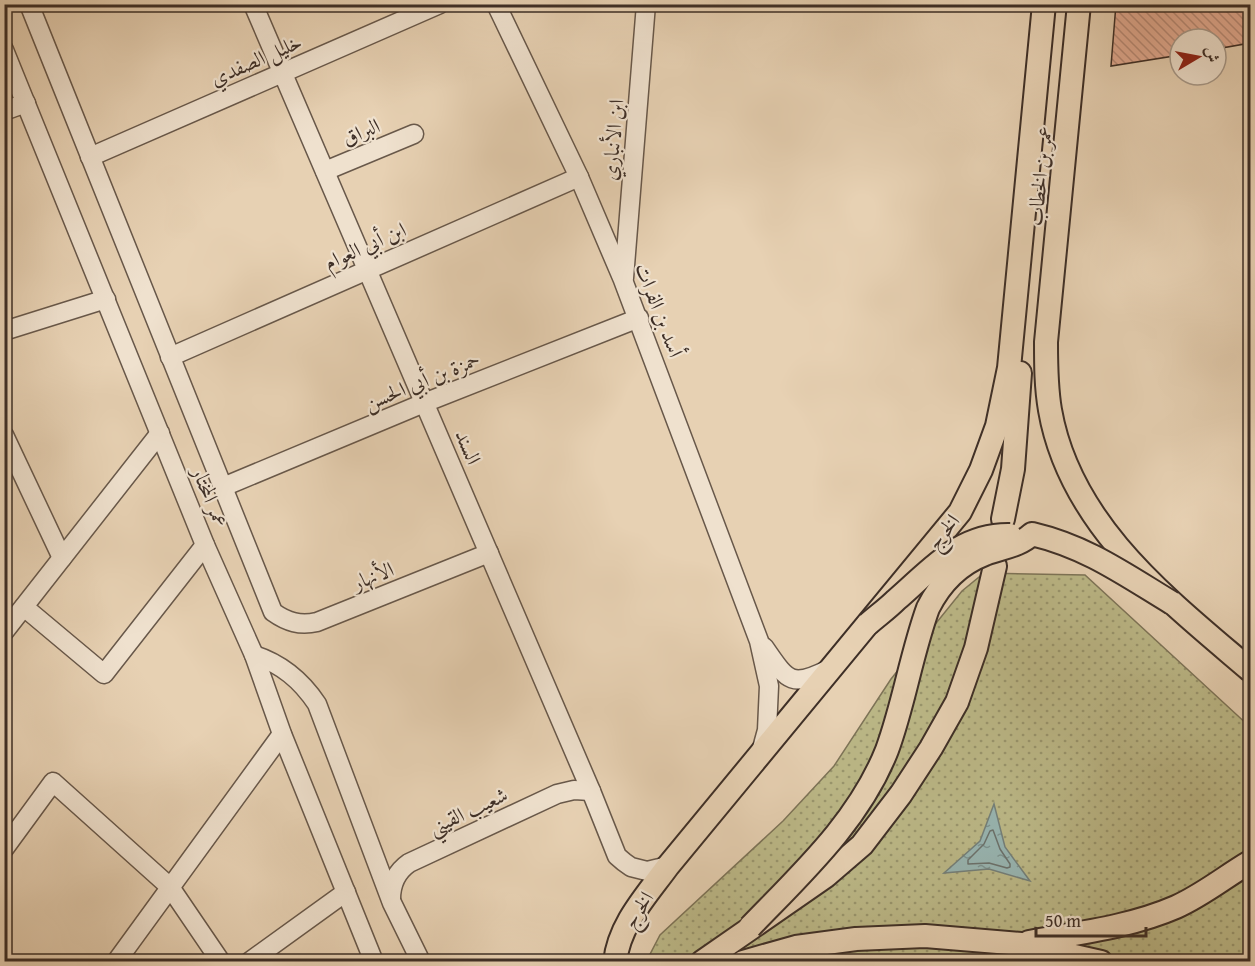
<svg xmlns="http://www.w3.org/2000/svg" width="1255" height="966" font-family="'Gentium Book Plus',Amiri,serif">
<defs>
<pattern id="park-dots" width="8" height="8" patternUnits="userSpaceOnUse" patternTransform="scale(1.5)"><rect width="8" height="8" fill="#bcb988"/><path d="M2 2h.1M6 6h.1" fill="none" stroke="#9a976f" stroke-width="1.8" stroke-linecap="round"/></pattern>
<pattern id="water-ripples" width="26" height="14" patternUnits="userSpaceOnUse" patternTransform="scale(1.5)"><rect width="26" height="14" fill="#98b6b3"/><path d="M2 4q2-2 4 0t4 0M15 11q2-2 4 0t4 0" fill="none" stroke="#7d9492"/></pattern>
<pattern id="building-back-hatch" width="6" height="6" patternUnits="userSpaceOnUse" patternTransform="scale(1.5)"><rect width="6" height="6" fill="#e5ad94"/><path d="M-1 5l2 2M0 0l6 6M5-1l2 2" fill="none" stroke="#bb8d79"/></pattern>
</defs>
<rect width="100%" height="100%" fill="#e7d1b3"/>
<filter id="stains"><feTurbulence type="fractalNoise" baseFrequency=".00333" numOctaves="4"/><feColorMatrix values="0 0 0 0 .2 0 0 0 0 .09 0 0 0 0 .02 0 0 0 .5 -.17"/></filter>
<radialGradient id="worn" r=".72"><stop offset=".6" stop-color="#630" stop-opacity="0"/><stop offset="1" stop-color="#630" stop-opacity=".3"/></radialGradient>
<!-- park -->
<path fill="url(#park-dots)" stroke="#7d7458" stroke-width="1.5" d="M 984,573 L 1085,575 L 1250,727 L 1250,961 L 646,962 L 660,935 L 783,821 L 834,766 L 891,679 L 962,591 Z"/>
<!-- water -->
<path fill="url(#water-ripples)" stroke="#74807b" stroke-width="1.5" d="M 994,804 L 1005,847 L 1030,881 L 989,869 L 944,873 L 980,841 Z"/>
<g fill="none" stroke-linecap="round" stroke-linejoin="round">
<!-- shore -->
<path stroke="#6b726d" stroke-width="1.5" d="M 993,830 L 1000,849 L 1010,864 L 1010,867 L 1007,868 L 989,863 L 968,864 L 968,860 L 984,844 L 990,831 Z"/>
</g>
<!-- building -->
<path fill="url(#building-back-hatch)" stroke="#3e2f27" stroke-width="1.5" d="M 1116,4 L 1250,4 L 1250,43 L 1216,49 L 1216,39 L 1180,39 L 1180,55 L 1111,66 Z"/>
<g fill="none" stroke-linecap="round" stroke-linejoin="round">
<defs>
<g id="minor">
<path d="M 29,4 L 273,612 C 287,622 300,626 317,622 L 489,553"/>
<path d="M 253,4 L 591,791 L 617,856 L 624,862 L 631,867 L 647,871 L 668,866"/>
<path d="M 496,4 L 579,177 L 623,280 L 759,641 L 769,686 L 767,730 L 761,752"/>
<path d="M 4,50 L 205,545 L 254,655 L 282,734 L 374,962"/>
<path d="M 4,111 L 26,103"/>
<path d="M 90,157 L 440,4"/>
<path d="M 325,171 L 414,134"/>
<path d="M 624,278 L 646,4"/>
<path d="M 4,331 L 106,299"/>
<path d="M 170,357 L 579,177"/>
<path d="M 4,435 L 62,558"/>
<path d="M 223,487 L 424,403 L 639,318"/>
<path d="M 24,607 L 104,674 L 205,545"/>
<path d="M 4,632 L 160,433"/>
<path d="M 764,647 C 787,680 790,689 829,669"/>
<path d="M 254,655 C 282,664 301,680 317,704 L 392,903 L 421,962"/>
<path d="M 4,849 L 53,782 L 170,887 L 221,962"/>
<path d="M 391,899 C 391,884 396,872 409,863 L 557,794 L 574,790 L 591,791"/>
<path d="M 116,962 L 282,734"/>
<path d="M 249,962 L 346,892"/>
</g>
<g id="major">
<path d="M 1079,4 L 1046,342 C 1046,365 1046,387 1050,410 C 1070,525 1167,599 1250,670"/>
<path d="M 1003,519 L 1013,469 L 1020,373"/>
<path d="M 1029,942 C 1078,933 1130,927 1176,907 C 1203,895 1226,876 1250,862"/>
<path d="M 615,962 C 619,924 647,895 668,866 L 960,512 L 981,470 L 997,426 L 1009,368 L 1044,4"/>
<path d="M 702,962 L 826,876 L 862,845 L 901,794 L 931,748 L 957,702 L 976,648 L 995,566"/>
<path d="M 743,962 L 796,947 L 856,939 L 925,936 L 1021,944 L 1101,962"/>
</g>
</defs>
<!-- minor casing -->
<use href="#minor" stroke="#68584a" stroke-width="21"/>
<!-- major casing -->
<use href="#major" stroke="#3e2f27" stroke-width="26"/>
<!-- minor -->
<use href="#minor" stroke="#efe1ce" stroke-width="18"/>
<!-- major -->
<use href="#major" stroke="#e7d1b3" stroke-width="22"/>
<defs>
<g id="major-bridge">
<path d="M 868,624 C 877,616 887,609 896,600 C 931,570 959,534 1010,535"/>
<path d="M 750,927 C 802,873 859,821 887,750 C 904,704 911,655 928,608 C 940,584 959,564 985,554 C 1002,547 1018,547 1032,534 C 1087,547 1124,574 1172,603"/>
</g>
</defs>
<!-- major-bridge casing -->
<use href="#major-bridge" stroke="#3e2f27" stroke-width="26" stroke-linecap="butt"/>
<!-- major-bridge -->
<use href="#major-bridge" stroke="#e7d1b3" stroke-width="22"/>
</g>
<g text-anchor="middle" stroke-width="4.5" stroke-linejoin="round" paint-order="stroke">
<!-- street labels -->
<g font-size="21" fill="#3e2f27" stroke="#efe1ce">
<text transform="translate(256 60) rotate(-24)" y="7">خليل الصفدي</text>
<text transform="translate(361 132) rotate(-23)" y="7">البراق</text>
<text transform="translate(613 140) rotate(-85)" y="7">ابن الأنباري</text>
<text transform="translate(1040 176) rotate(-84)" y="7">عمر بن الخطاب</text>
<text transform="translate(365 246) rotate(-24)" y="7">ابن أبي العوام</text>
<text transform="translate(659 310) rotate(69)" y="7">أسد بن الفرات</text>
<text transform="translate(422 381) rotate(-22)" y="7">حمزة بن أبي الحسن</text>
<text transform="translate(468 447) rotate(67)" y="7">السند</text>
<text transform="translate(210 497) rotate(68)" y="7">عمر المختار</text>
<text transform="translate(943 532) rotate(-51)" y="7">الخرج</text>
<text transform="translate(373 576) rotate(-22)" y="7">الأنهار</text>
<text transform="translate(468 811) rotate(-25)" y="7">شعيب القيني</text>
<text transform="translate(638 910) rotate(-57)" y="7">الخرج</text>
</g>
</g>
<!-- margin -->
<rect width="1255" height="966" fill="none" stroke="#e7d1b3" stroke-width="24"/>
<rect x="6" y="6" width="1243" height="954" fill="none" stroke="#3e2f27" stroke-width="3"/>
<rect x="12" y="12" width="1231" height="942" fill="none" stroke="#3e2f27" stroke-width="1.5"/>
<!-- north arrow -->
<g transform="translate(1198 57) rotate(80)"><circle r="28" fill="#efe1ce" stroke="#a89a8b" stroke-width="1.5"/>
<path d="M0-4.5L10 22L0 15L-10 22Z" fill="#8f2418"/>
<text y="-9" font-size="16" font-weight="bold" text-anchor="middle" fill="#3e2f27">ش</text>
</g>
<!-- scale -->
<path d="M1036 927v9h110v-9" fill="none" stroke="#3e2f27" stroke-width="3"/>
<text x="1045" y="927" font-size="18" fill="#3e2f27" stroke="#efe1ce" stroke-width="4.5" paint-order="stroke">50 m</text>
<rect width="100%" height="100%" filter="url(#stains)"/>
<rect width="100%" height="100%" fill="url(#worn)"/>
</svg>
